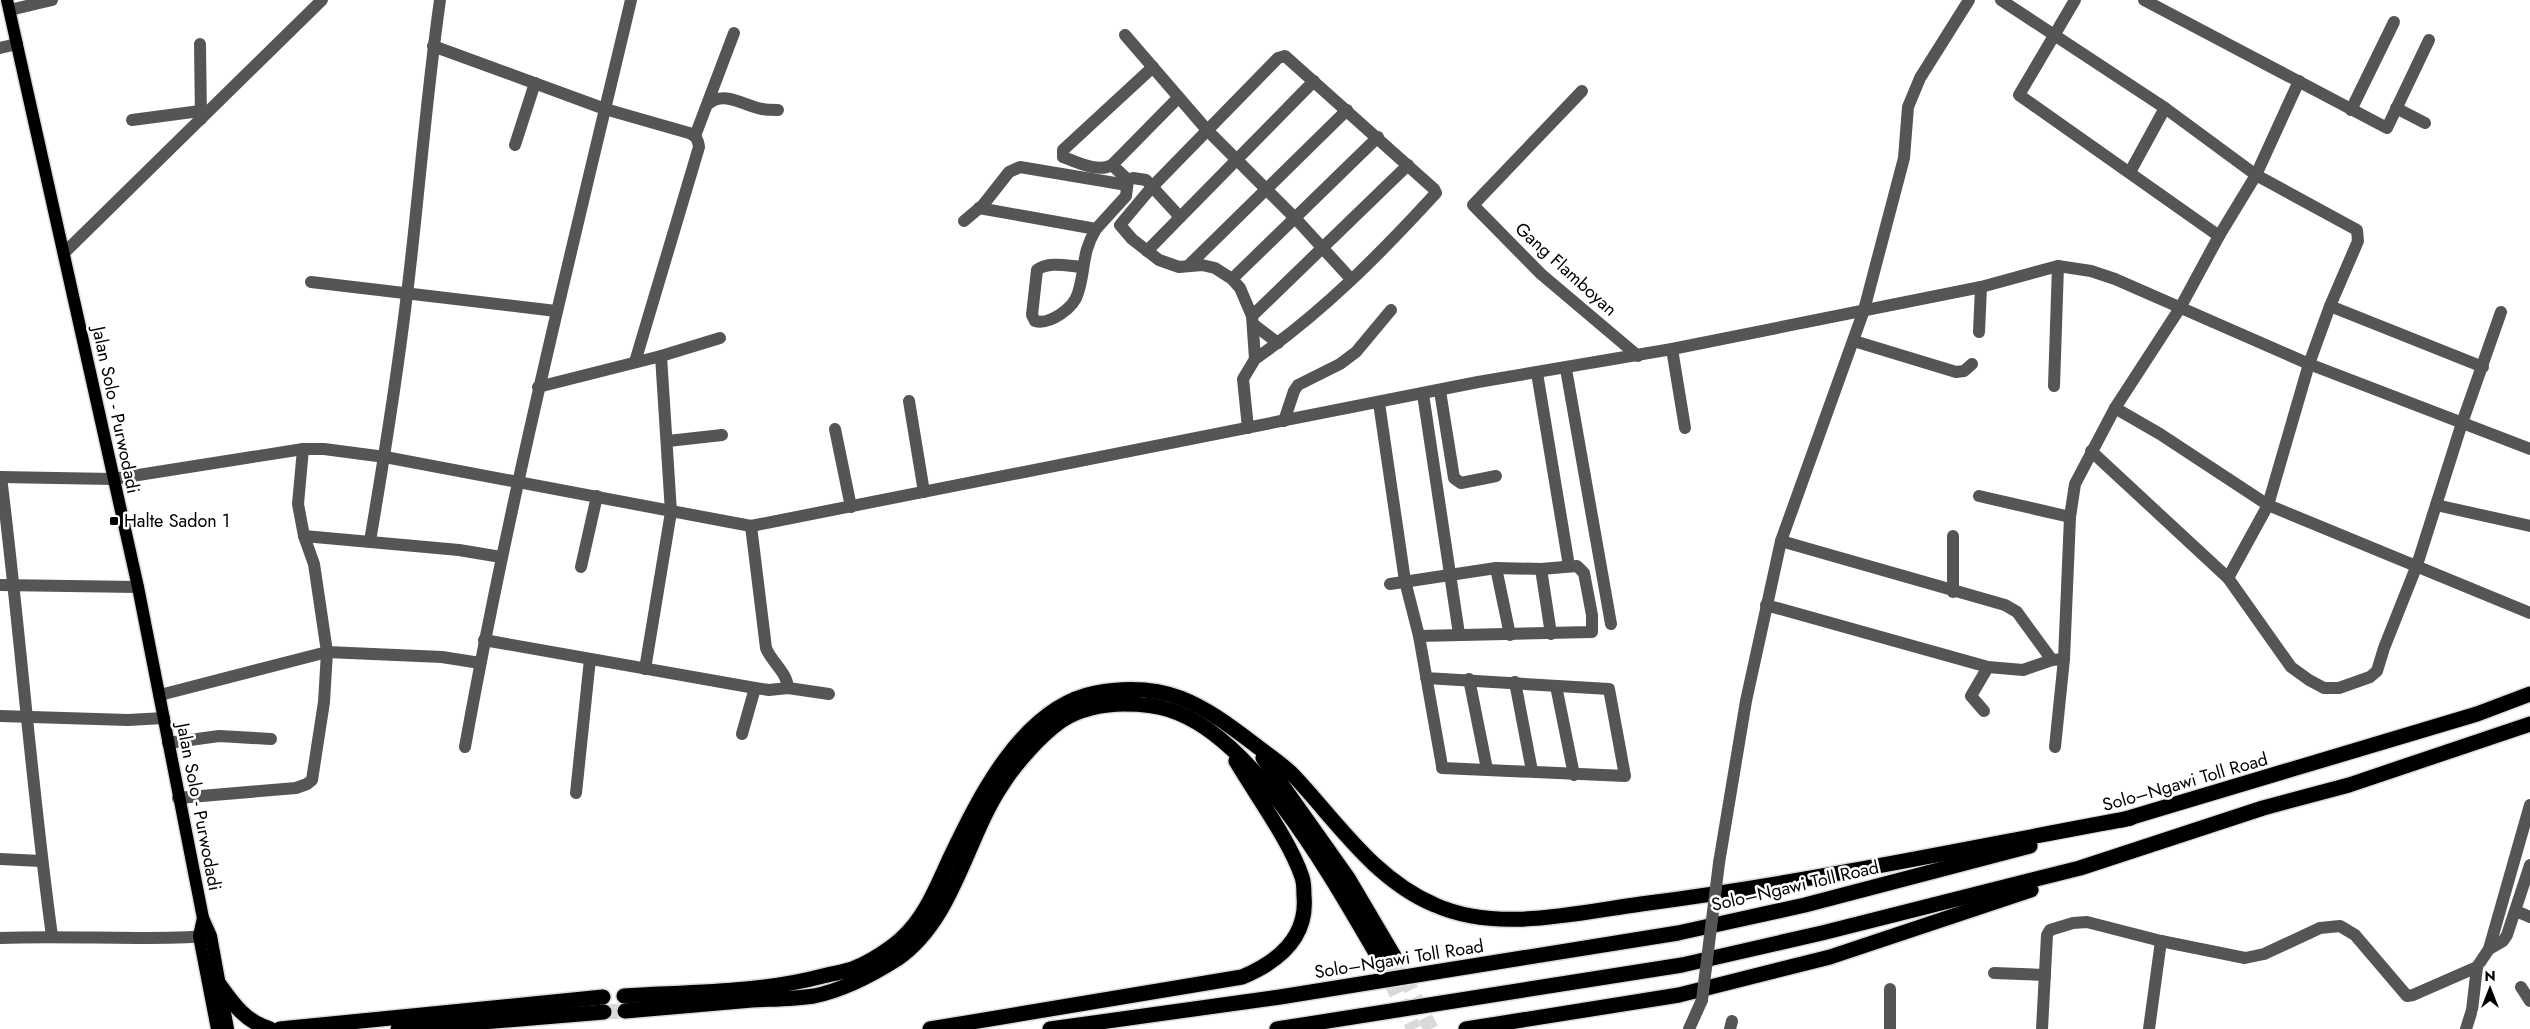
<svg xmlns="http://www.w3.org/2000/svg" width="2530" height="1029" font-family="Jost,sans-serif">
<rect width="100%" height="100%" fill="#fff"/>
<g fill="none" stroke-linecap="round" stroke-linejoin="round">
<!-- highway-tunnel -->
<g stroke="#d9d9d9" stroke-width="15" stroke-dasharray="15 8" stroke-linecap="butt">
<path d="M 1394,956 L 1431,1029"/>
<path d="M 1380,960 L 1414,1029"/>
<path d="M 604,1012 L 625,1011"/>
</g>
<defs>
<g id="major">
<path d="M 7,0 L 138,587 L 203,918 L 211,936 L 228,1029"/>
<path d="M 203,918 L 199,936 L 217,1029"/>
</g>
<g id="highway">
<path d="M 1263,758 L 1348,878 L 1394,956"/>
<path d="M 2122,820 L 2477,714 L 2530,694"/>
<path d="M 219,984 C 234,1005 245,1021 270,1029"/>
<path d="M 624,996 C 690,992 759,993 823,976 C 834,973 847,972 857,967 C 871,961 890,949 901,939 C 925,918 937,886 950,858 C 979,797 1023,707 1095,693 C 1166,680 1200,703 1254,744 C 1268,755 1283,764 1295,777 C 1338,823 1375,880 1435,905 C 1498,933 1575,913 1641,904 C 1805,883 1968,848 2131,818"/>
<path d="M 625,1011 C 667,1007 710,1004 752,1000 C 772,999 794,999 814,996 C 843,990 872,975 897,959 C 954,920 966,838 1002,785 C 1016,763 1040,736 1061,721 C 1078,709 1104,704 1124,704 C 1139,704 1156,705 1170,710 C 1256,737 1336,885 1380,960"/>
<path d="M 280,1029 L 603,997"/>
<path d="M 398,1029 L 604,1012"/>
<path d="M 930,1029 L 1242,977 C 1278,962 1308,938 1304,896 C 1304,890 1304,883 1302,877 C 1290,841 1256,795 1236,761"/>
<path d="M 1050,1029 L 1280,997 L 1678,933 L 1805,905 L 2030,846"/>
<path d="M 1277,1029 L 1682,965 L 1822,933 L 2080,868 L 2263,808 L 2349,785 L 2530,724"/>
<path d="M 1466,1029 L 1679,995 L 1830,957 L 2031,890"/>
</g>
</defs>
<!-- major casing -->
<use href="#major" stroke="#dbdbdb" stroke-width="15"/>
<!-- highway casing -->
<use href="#highway" stroke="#dbdbdb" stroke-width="18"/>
<!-- minor -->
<g stroke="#555" stroke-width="12">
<path d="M 2001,0 L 2165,108 L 2256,175 L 2357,230 L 2358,241 L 2330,306 L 2309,364 L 2268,505 L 2530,613"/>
<path d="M 2075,0 L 2019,95 L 2219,236"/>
<path d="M 2144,0 L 2387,128 L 2429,40"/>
<path d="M 10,10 L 52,0"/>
<path d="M 1125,35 L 1207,130 L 1296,219 L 1351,279"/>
<path d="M 200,44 L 201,119"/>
<path d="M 433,46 L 605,109 L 689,133 C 696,136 698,139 699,147 L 635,362"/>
<path d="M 0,48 L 17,44"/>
<path d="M 1582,91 L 1473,205 L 1541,274 L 1638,356"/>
<path d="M 708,104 C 725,90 744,106 762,109 C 767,110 773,110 778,110"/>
<path d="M 2396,108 L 2425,123"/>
<path d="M 2351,110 L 2394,22"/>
<path d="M 132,120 L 200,111"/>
<path d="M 695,136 L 734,33"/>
<path d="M 515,145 L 535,83"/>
<path d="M 1112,165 C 1098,173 1077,162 1063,157 L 1063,150 L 1153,67"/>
<path d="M 2130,172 L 2165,108"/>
<path d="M 1128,180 L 1112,165 L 1178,98"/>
<path d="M 1128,180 L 1133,178 L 1146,180 L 1180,217"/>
<path d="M 979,208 L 1096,229 L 1126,196 L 1128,180"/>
<path d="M 964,221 L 983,205 L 1009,172 L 1020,167 L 1127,185"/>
<path d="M 1147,251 L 1314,81"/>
<path d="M 64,253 L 322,0"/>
<path d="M 1188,266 L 1347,110"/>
<path d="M 1082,267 C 1068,266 1048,261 1037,270 L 1032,315 L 1035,321 C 1050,325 1074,308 1078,293 C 1086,268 1081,254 1096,229"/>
<path d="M 1232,279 L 1378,137"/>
<path d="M 311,282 L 556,311"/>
<path d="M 2330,306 L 2483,367"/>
<path d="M 1252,316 L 1408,165"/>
<path d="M 1253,324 L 1278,343"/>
<path d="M 1979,332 L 1981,287"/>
<path d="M 1854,341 L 1956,372 L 1964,371 L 1972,364"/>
<path d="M 1672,349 L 1685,428"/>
<path d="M 661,356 L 720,338"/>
<path d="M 1566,369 L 1611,624"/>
<path d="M 1537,373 L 1568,560"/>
<path d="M 2054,386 L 2058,266"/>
<path d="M 538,387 L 661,356 L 671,512 L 645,669"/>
<path d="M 1440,391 L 1454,478 L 1461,483 L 1496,476"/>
<path d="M 1423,394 L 1459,634"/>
<path d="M 909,401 L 924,492"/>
<path d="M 1379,403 L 1405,581 L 1419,636 L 1442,766 L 1442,768 L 1625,776 L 1609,689 L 1426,678"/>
<path d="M 2115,408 L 2160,434 L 2268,505 L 2228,578"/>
<path d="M 1284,421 L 1294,391 L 1298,385 L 1340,364 L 1356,352 L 1391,310"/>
<path d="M 1248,428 L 1243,379 L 1255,359 L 1252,316 L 1240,288 L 1232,279 L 1215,268 L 1202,265 L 1179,267 L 1159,260 L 1132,239 L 1120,225 L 1151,188 L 1278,58 L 1285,56 L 1434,189 L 1436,193 C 1381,253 1322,313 1255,359"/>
<path d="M 835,429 L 851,507"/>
<path d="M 668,441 L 722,435"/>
<path d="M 2091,451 L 2228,578 L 2291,667 L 2309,680 L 2324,688 L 2339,688 L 2370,677 L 2377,671 L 2384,648 L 2417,565 L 2462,423 L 2501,312"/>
<path d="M 0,477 L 113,479 L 303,449 L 324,449 L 385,457 L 751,526 L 1478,382 L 1672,349 L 1981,287 L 2058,266 L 2091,271 L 2115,279 L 2309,364 L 2530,449"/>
<path d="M 1,477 C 20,629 31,783 52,936"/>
<path d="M 1979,496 L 2070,517"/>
<path d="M 2436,505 L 2530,526"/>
<path d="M 751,526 L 766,648 C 772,663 787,672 788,688"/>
<path d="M 304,536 L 459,550 L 501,557"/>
<path d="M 370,541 C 384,459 397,377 407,294 C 419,196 426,98 440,0"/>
<path d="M 1781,541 L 2005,605 L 2017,612 L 2052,660"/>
<path d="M 581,567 L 597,496"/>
<path d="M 1496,568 L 1510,635"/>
<path d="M 1541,569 L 1551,634"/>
<path d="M 1390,584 L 1496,568 L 1541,569 L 1577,566 L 1584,573 L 1592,615 L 1592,632 L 1419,636"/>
<path d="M 0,585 L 138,587"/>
<path d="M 1953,592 L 1953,536"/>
<path d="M 1766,605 L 1988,667 L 2023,670 L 2052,660 L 2064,659"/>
<path d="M 484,640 L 755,688 L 769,690 L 788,688 L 829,694"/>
<path d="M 1469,679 L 1487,769"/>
<path d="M 1515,682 L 1532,771"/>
<path d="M 1556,686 L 1574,775"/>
<path d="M 160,695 L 327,652 L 442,657 L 480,663"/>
<path d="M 1984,711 L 1971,696 L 1988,667"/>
<path d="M 0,716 L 128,720 L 164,718"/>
<path d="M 742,734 L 755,688"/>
<path d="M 168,743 L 219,736 L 271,739"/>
<path d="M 465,747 C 510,496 572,249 631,0"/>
<path d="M 2055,747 L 2064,659 L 2070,517 L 2075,484 L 2115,408 L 2180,308 L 2219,236 L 2256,175 L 2299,81"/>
<path d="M 576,793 L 590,659"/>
<path d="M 178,798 L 296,788 L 307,784 L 312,780 L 324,702 L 327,652 L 314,564 L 304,536 L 298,504 L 303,449"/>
<path d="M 0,859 L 41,861"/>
<path d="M 1719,863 L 1746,701 L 1781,541 L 1864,310 L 1904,158 L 1908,107 L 1920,78 L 1969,0"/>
<path d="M 2516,911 L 2530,917"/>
<path d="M 0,938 C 70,935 140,941 210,936"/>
<path d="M 2489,949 L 2503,941 L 2507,935 L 2530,865"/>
<path d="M 1994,973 L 2045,975"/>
<path d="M 2521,987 L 2530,1001"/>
<path d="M 1689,1029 L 1702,1000"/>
<path d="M 1730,1029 L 1732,1021"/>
<path d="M 1890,1029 L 1890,989"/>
<path d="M 2042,1029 L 2047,935 L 2050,930 L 2073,923 L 2087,922 L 2161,941 L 2245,958 L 2264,954 L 2320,928 L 2340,926 L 2355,935 L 2407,996 L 2413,995 L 2477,967"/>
<path d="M 2149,1029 L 2161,941"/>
<path d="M 2466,1029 L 2472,1010 L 2477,967 L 2489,949 L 2530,805"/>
</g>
<!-- major -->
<use href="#major" stroke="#000" stroke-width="12"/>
<!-- highway -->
<use href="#highway" stroke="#000" stroke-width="15"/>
<!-- minor-bridge -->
<path stroke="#555" stroke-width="12" d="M 1702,1000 L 1719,863"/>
</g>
<!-- markers -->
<rect fill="#000" stroke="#fff" stroke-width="2" x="109" y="516" width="10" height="10" rx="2.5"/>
<g text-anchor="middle" stroke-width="5" stroke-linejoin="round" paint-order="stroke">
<!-- street labels -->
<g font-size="18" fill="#000" stroke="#fff">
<text transform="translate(1566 269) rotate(42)" y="6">Gang Flamboyan</text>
<text transform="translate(116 410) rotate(78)" y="6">Jalan Solo - Purwodadi</text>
<text transform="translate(2185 782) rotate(-16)" y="6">Solo–Ngawi Toll Road</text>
<text transform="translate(199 807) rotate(79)" y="6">Jalan Solo - Purwodadi</text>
<text transform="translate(1795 886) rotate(-13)" y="6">Solo–Ngawi Toll Road</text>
<text transform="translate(1399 959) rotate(-9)" y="6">Solo–Ngawi Toll Road</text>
</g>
<!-- poi labels -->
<g font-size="18" fill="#000" stroke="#fff" text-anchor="start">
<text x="124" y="527">Halte Sadon 1</text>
</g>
</g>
<!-- north arrow -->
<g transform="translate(2490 989)" stroke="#ffffff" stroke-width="4" paint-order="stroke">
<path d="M0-4L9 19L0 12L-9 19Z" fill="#000000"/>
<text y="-8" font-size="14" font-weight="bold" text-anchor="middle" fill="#000000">N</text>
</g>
</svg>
